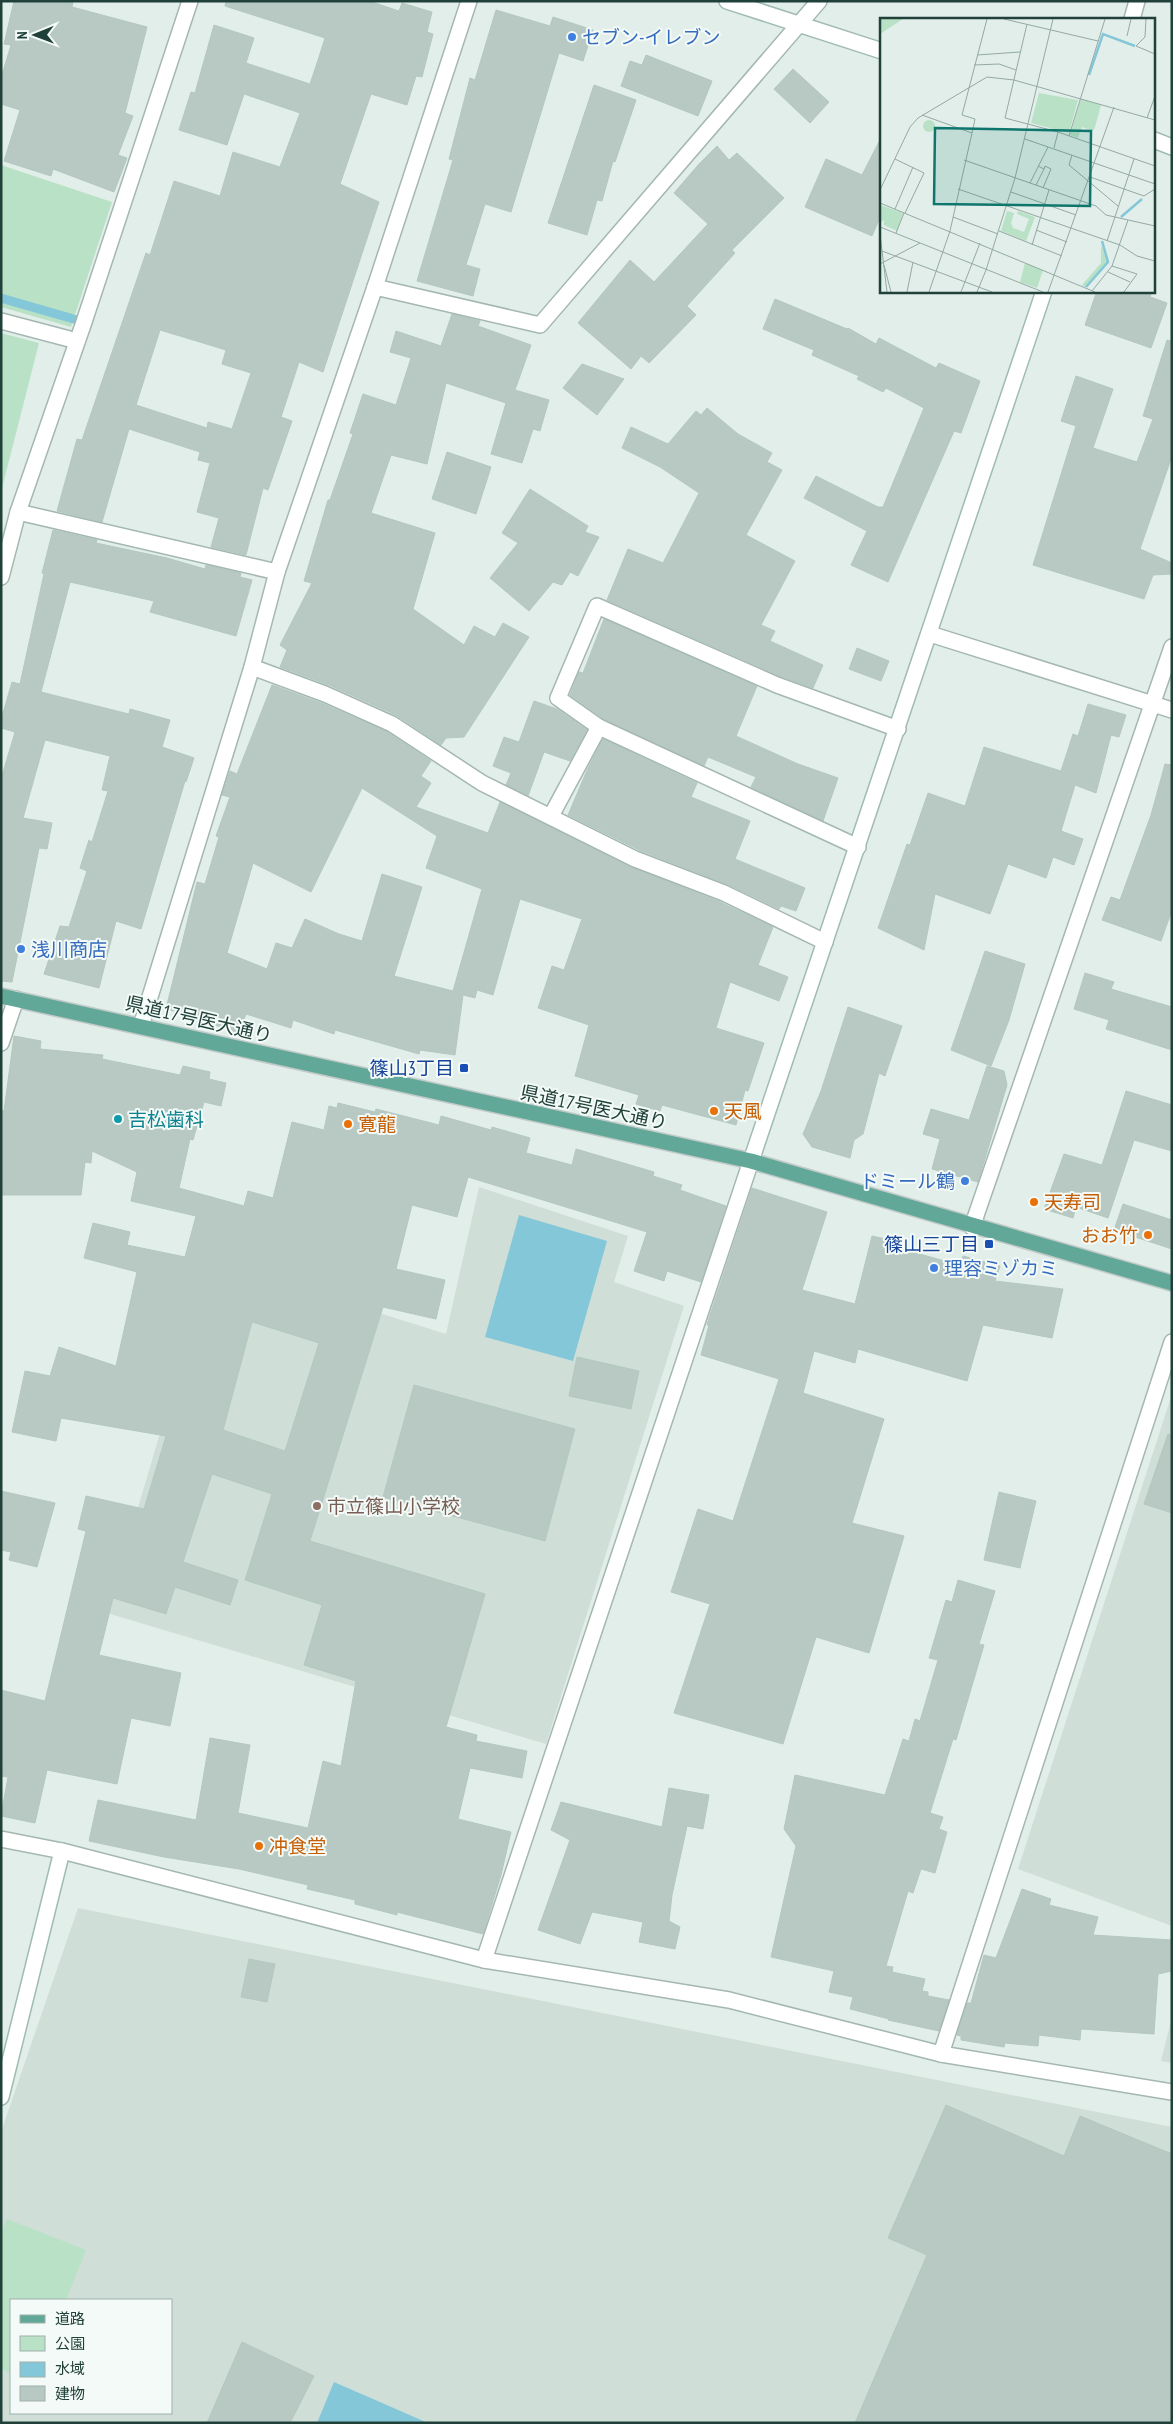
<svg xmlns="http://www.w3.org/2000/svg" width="1173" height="2424" font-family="'PT Sans Narrow','Noto Sans JP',sans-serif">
<rect width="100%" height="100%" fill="#e2eee9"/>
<!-- built -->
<g fill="#d0ded8" fill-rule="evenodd">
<path d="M 479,1187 L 628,1236 L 614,1282 L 684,1306 L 546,1744 L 107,1613 L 211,1260 L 446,1334 Z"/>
<path d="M 1172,1394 L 1172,1926 L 1018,1869 Z"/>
<path d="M 78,1908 L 1172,2127 L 1172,2423 L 1,2423 L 1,2132 ZM 11,2300 L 171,2300 L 171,2413 L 11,2413 Z"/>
<path d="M 1172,2017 L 1172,2063 L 1161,2061 Z"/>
</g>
<!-- green -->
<g fill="#b9e1c5">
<path d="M 1,165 L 112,202 L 71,327 L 1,307 Z"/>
<path d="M 1,333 L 39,343 L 1,492 Z"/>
<path d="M 7,2219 L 86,2250 L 66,2300 L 11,2300 L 11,2373 L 1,2369 L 1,2233 Z"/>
</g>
<!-- water -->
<g fill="#84c7d8">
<path d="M 519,1215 L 607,1241 L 573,1361 L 485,1337 Z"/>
<path d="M 334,2382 L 428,2423 L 317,2423 Z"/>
</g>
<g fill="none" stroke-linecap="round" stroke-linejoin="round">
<!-- stream -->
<path stroke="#84c7d8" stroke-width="9" d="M 1,298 L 84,322"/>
</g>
<!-- building -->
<g fill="#b7c9c2" stroke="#b3c8c0" fill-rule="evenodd">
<path d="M 14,1 L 73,1 L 72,7 L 147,27 L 125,113 L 133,116 L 118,155 L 127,158 L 114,192 L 53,169 L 51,176 L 4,161 L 20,110 L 1,104 L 1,78 L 11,45 L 4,44 Z"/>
<path d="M 226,1 L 369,1 L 399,11 L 402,3 L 432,12 L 427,32 L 433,34 L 422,77 L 416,76 L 407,105 L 371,94 L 340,184 L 379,202 L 323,372 L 299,362 L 281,417 L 292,421 L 268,490 L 263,488 L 246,555 L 211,547 L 219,518 L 197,512 L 210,463 L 198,460 L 200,452 L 129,429 L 102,522 L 57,511 L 77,439 L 82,440 L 146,253 L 150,255 L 174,181 L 220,196 L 233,152 L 280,167 L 300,113 L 244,94 L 227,145 L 179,130 L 191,92 L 195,93 L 214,25 L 254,38 L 246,63 L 310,84 L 318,60 L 325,38 L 225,6 ZM 160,330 L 226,350 L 222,364 L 251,373 L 232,429 L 208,422 L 207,428 L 136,405 Z"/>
<path d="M 496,10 L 550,26 L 553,17 L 593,30 L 583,61 L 559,53 L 511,212 L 485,204 L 466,265 L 480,269 L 473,296 L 417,281 L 453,160 L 449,159 L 470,78 L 475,80 Z"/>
<path d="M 646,55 L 712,81 L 698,116 L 621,86 L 630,61 L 642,65 Z"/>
<path d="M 793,69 L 829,102 L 810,123 L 774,89 Z"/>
<path d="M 594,85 L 636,100 L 615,162 L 613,161 L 602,201 L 597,200 L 587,235 L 548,223 Z"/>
<path d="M 882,136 L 882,213 L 872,236 L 805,207 L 826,159 L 862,175 Z"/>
<path d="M 717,146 L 729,160 L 737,153 L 784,198 L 732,250 L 735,253 L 687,306 L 696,315 L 649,363 L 641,356 L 631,369 L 578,323 L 630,260 L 654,282 L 708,224 L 674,193 L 699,164 Z"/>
<path d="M 1097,291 L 1152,291 L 1150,297 L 1167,303 L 1151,348 L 1085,325 Z"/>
<path d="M 775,299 L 847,329 L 848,328 L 876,344 L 879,338 L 936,368 L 939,363 L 980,381 L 961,433 L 954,431 L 888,582 L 851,565 L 867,531 L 804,498 L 816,476 L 878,507 L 883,507 L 924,408 L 886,388 L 883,392 L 857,379 L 859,376 L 812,355 L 814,350 L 763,329 Z"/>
<path d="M 452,314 L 480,321 L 478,326 L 531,345 L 515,390 L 549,400 L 540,431 L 533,429 L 522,463 L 491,454 L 506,403 L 446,383 L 427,464 L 391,455 L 371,513 L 435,533 L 413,609 L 464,645 L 474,626 L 495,637 L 503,623 L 529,637 L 464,737 L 446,738 L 441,745 L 396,715 L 329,685 L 280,667 L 287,650 L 280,645 L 312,583 L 304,581 L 328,500 L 330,500 L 353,434 L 350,433 L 363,394 L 396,405 L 411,358 L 390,352 L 396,331 L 441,346 Z"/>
<path d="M 1167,340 L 1172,341 L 1172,456 L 1140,549 L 1172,563 L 1172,574 L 1153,575 L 1144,599 L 1033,565 L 1076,426 L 1061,421 L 1076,376 L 1113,389 L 1093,448 L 1137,462 L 1153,419 L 1143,416 Z"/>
<path d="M 582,364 L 624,379 L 597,415 L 563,388 Z"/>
<path d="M 707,408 L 738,434 L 772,453 L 767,462 L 782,470 L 746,535 L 795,561 L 761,625 L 775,631 L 770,641 L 823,665 L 813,688 L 780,676 L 607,600 L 628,549 L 663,563 L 699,493 L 660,467 L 622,448 L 631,427 L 668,444 L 696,411 L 701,415 Z"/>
<path d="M 447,452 L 491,467 L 476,514 L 432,499 Z"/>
<path d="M 530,489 L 588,526 L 585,532 L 599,537 L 578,576 L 570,572 L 562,585 L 553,582 L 529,611 L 490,578 L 518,543 L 502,533 Z"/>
<path d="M 53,530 L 97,540 L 96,543 L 167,558 L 205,569 L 206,565 L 241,573 L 240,577 L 252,580 L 236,636 L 150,612 L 154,601 L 70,582 L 41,692 L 129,714 L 130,709 L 170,720 L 162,747 L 194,758 L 186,782 L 185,781 L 141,929 L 116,921 L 99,988 L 44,974 L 60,926 L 69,927 L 87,871 L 80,868 L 89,840 L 92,842 L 108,791 L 102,790 L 110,756 L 45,740 L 23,818 L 52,823 L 47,849 L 39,848 L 12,982 L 1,981 L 1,779 L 15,732 L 1,728 L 1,720 L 12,682 L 20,684 L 44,574 L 42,573 Z"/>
<path d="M 604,619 L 757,686 L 736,736 L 798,764 L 838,778 L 823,821 L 751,787 L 756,777 L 708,757 L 704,766 L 604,719 L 570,695 L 579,672 L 583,673 Z"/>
<path d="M 857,648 L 889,661 L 881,681 L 849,669 Z"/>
<path d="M 272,685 L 321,703 L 387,732 L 431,761 L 421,776 L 431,783 L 416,807 L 488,833 L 500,802 L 631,867 L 720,902 L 773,927 L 758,965 L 788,977 L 779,1001 L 730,982 L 716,1028 L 764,1043 L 748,1091 L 745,1090 L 736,1125 L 662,1105 L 660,1111 L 636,1104 L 639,1095 L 575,1076 L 589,1025 L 538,1008 L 552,966 L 564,970 L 582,919 L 520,899 L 493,995 L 477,990 L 475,998 L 463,995 L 455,1055 L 420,1050 L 419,1054 L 335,1030 L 334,1034 L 293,1020 L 291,1028 L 246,1014 L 238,1034 L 193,1016 L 166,1009 L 197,882 L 205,884 L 219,837 L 216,836 L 230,797 L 222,795 L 230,771 L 237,774 ZM 362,788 L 437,836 L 426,868 L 482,889 L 453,991 L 394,976 L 422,887 L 382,874 L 362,941 L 339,934 L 305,919 L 292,948 L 276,943 L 267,969 L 227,953 L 253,863 L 311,892 Z"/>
<path d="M 534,701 L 557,709 L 587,730 L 570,761 L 544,752 L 528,796 L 506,785 L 511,773 L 493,766 L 504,737 L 519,742 Z"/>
<path d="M 1088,704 L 1126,715 L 1119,737 L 1111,735 L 1096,793 L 1075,785 L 1061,831 L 1083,839 L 1074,865 L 1053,857 L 1046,878 L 1008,864 L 990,914 L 935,894 L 924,950 L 878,928 L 907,844 L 910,845 L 928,793 L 965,806 L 984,747 L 1061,771 L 1073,734 L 1078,736 Z"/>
<path d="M 603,739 L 697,783 L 691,797 L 750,821 L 735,859 L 805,888 L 796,911 L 781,906 L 779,909 L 727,884 L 639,850 L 568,815 L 588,768 Z"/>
<path d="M 1165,764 L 1172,765 L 1172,910 L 1161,941 L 1102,920 L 1111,897 L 1120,900 L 1151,815 Z"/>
<path d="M 985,951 L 1025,964 L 1009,1020 L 991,1066 L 951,1050 Z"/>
<path d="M 1085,973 L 1114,982 L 1111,989 L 1172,1007 L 1172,1050 L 1106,1029 L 1109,1020 L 1074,1009 Z"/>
<path d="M 848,1007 L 902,1026 L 885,1076 L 879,1073 L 863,1134 L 854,1140 L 850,1158 L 812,1147 L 803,1134 L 821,1091 Z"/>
<path d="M 14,1036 L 41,1041 L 40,1049 L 103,1055 L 102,1059 L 180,1075 L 183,1066 L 210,1072 L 209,1079 L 226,1083 L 221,1106 L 204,1102 L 193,1140 L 190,1139 L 179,1188 L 244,1206 L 248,1191 L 273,1198 L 292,1122 L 324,1130 L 329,1106 L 337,1108 L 338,1103 L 375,1112 L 376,1109 L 439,1125 L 441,1116 L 491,1130 L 492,1127 L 530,1138 L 526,1153 L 572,1165 L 576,1149 L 654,1172 L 653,1176 L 682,1185 L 680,1190 L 726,1206 L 701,1282 L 667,1271 L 664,1281 L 634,1271 L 647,1232 L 468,1177 L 457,1217 L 412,1205 L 396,1269 L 445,1280 L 436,1319 L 383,1307 L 310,1541 L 485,1594 L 446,1727 L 477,1735 L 476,1741 L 527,1751 L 522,1778 L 470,1768 L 458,1819 L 511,1832 L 501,1875 L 483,1934 L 397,1912 L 397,1915 L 355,1904 L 355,1900 L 307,1889 L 308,1885 L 239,1869 L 164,1857 L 89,1841 L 98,1800 L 196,1820 L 210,1738 L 250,1745 L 238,1813 L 308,1828 L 323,1761 L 341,1766 L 356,1681 L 304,1665 L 322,1605 L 245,1580 L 272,1494 L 212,1474 L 183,1562 L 238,1580 L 230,1605 L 175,1587 L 166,1614 L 113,1598 L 99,1655 L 181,1673 L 170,1726 L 131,1718 L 117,1784 L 47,1770 L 35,1823 L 1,1816 L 8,1777 L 1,1776 L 1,1690 L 45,1701 L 86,1531 L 78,1529 L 86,1496 L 144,1509 L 166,1436 L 61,1418 L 56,1441 L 12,1432 L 25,1371 L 50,1376 L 59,1347 L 116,1366 L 137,1272 L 84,1258 L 93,1223 L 130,1232 L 127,1245 L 185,1257 L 196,1216 L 131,1201 L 137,1172 L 92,1151 L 91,1163 L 85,1162 L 81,1195 L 1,1195 L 1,1110 L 4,1111 ZM 252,1322 L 319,1343 L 285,1451 L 223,1430 Z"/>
<path d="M 987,1066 L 1004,1071 L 1007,1085 L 978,1182 L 932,1169 L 940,1139 L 923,1134 L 931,1109 L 969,1120 Z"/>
<path d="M 1126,1091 L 1172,1105 L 1172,1151 L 1134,1140 L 1108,1218 L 1076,1207 L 1073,1218 L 1044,1209 L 1064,1154 L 1102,1165 Z"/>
<path d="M 752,1188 L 827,1212 L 802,1290 L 855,1304 L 872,1236 L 895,1241 L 894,1247 L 952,1263 L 960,1265 L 963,1256 L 1000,1266 L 995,1281 L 1063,1289 L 1052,1338 L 983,1325 L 967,1381 L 858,1349 L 855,1363 L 814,1351 L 803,1393 L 884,1419 L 852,1523 L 904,1536 L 869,1653 L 816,1637 L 783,1744 L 674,1713 L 710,1604 L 671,1592 L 698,1509 L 733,1521 L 779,1379 L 701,1355 L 709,1325 L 707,1325 L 710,1315 Z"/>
<path d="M 1123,1204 L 1172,1220 L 1172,1249 L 1114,1230 Z"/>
<path d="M 577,1357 L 639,1371 L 631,1409 L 569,1396 Z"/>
<path d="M 414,1385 L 575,1429 L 545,1541 L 383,1497 Z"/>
<path d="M 1168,1434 L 1172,1435 L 1172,1513 L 1144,1504 Z"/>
<path d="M 1,1491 L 55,1503 L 37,1567 L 9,1560 L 11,1552 L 1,1550 Z"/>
<path d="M 999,1492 L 1036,1501 L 1020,1568 L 984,1560 Z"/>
<path d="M 958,1580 L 995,1591 L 979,1644 L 984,1645 L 956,1740 L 953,1739 L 930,1813 L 943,1817 L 939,1829 L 947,1832 L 935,1873 L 921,1869 L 913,1893 L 908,1891 L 886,1966 L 893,1967 L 892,1972 L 925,1979 L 922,1991 L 928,1992 L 928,1996 L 949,2000 L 939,2031 L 888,2020 L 889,2019 L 850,2009 L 853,1997 L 829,1992 L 834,1971 L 771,1957 L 796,1846 L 784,1829 L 795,1775 L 885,1795 L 903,1739 L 909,1741 L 915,1719 L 920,1721 L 938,1660 L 929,1658 L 946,1600 L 952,1602 Z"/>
<path d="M 669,1788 L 709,1795 L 703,1829 L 687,1826 L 672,1895 L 669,1921 L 680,1927 L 675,1949 L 639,1942 L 643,1922 L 592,1912 L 580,1944 L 538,1930 L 570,1840 L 551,1830 L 561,1802 L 662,1827 Z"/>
<path d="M 1022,1889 L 1051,1899 L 1049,1905 L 1098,1917 L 1093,1935 L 1172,1940 L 1172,1971 L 1158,1974 L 1154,2034 L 1081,2029 L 1080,2040 L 1039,2035 L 1038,2046 L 1005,2043 L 1004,2047 L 961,2040 L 961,2036 L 957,2035 L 967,2003 L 971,2003 L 984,1955 L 996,1958 Z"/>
<path d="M 249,1959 L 275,1964 L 267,2002 L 241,1997 Z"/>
<path d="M 946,2105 L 1064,2156 L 1080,2116 L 1172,2154 L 1172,2423 L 855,2423 L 927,2255 L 888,2238 Z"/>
<path d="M 242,2342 L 314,2376 L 290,2423 L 207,2423 Z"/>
</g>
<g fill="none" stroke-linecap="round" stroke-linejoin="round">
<defs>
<path id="lane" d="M 1,1043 L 16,999"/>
<g id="street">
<path d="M 1132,19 L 1137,1"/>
<path d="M 375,287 L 540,325 L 819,1"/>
<path d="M 1,321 L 77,341"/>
<path d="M 18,512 L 277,572"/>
<path d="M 1,577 L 18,512 L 84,322 L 190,1"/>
<path d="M 930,634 L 1172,710"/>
<path d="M 252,667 L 325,694 L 392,724 L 482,783 L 635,859 L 724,893 L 825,942"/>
<path d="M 599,727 L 558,698 L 597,606 L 777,685 L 898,729"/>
<path d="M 551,816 L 599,727 L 858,847"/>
<path d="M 141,1026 L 252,667 L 277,572 L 375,287 L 469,1"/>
<path d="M 972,1227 L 1172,647"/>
<path d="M 1,1839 L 62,1851 L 484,1960 L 729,2000 L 941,2054 L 1172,2092"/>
<path d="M 484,1960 L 751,1161"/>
<path d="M 941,2054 L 1172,1342"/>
</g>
<g id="secondary">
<path d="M 727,1 L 882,51"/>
<path d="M 1154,140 L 1172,147"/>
<path d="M 751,1161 L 1044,291"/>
<path d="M 1,2097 L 62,1851"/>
</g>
<path id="primary" d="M 1,996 L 751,1161 L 1172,1283"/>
</defs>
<!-- lane casing -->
<use href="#lane" stroke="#a4b7b1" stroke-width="18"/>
<!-- street casing -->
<use href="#street" stroke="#a4b7b1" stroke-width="18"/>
<!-- secondary casing -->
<use href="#secondary" stroke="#9fbbb2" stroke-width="18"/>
<!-- primary casing -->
<use href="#primary" stroke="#c1cac8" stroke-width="18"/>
<!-- lane -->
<use href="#lane" stroke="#fff" stroke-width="15"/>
<!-- street -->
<use href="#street" stroke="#fff" stroke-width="15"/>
<!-- secondary -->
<use href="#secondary" stroke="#fff" stroke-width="15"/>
<!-- primary -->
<use href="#primary" stroke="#62a899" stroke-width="15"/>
</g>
<!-- markers -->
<g fill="#3f7fe0" stroke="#f3faf7" stroke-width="2">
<circle cx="572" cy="37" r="5"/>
<circle cx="21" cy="949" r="5"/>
<circle cx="965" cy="1181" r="5"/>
<circle cx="934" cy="1268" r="5"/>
</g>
<g fill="#1a4fb4" stroke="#f3faf7" stroke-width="2">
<rect x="459" y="1063" width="10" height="10" rx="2.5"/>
<rect x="984" y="1239" width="10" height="10" rx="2.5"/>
</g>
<g fill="#e8710a" stroke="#f3faf7" stroke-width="2">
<circle cx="714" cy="1111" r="5"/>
<circle cx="348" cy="1124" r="5"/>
<circle cx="1034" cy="1202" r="5"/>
<circle cx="1148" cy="1235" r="5"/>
<circle cx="259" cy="1846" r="5"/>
</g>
<circle fill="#0f9aa8" stroke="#f3faf7" stroke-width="2" cx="118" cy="1119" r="5"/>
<circle fill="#8d6e63" stroke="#f3faf7" stroke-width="2" cx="317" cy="1506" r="5"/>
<g text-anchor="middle" stroke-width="4" stroke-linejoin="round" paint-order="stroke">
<!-- shop labels -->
<g font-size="19" fill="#366cbe" stroke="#f3faf7" text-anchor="start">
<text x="582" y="44">セブン-イレブン</text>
<text x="31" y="956">浅川商店</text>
<text x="955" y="1188" text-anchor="end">ドミール鶴</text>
<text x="944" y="1275">理容ミゾカミ</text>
</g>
<!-- street labels -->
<g font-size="19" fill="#204139" stroke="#f3faf7">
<text transform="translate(199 1019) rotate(13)" y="7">県道17号医大通り</text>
<text transform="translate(594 1107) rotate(12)" y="7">県道17号医大通り</text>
</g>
<!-- transit labels -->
<g font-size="19" fill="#164399" stroke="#f3faf7" text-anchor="end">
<text x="454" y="1075">篠山3丁目</text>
<text x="979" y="1251">篠山三丁目</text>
</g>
<!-- food labels -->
<g font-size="19" fill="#c56008" stroke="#f3faf7" text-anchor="start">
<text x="724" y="1118">天風</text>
<text x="358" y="1131">寛龍</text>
<text x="1044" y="1209">天寿司</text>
<text x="1138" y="1242" text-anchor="end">おお竹</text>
<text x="269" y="1853">冲食堂</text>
</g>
<!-- culture labels -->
<g font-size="19" fill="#0d838f" stroke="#f3faf7" text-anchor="start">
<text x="128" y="1126">吉松歯科</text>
</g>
<!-- education labels -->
<g font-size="19" fill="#785e54" stroke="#f3faf7" text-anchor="start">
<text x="327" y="1513">市立篠山小学校</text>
</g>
</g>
<!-- overview -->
<g transform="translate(880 18)">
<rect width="275" height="275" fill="#e2eee9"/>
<path d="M 0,1 L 23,1 L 0,16 ZM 159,75 L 198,82 L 189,115 L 151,105 ZM 201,81 L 221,87 L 215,109 L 213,113 L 202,109 L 198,120 L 190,117 ZM43 108a6 6 0 1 1 12 0a6 6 0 1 1-12 0ZM 0,187 L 23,195 L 17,213 L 4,207 L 4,202 L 1,204 ZM 127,193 L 134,195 L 131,205 L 133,210 L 144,214 L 149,201 L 137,196 L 138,193 L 155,199 L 146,223 L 121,213 ZM 221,227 L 228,244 L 205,269 L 202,267 L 221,245 ZM 145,245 L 163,252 L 157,270 L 140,264 Z" fill="#b9e1c5"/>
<path fill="none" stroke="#84c7d8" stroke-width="2.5" d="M 209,57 L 223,16 L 255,28M 241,199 L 262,181M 206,269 L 228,244 L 222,223"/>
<path fill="none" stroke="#94a9a3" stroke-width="1" d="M 124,1 L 218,23M 266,1 L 265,19 L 256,28 L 275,36M 147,6 L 125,100 L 178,114 L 275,148M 247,18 L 251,1M 97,37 L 140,34M 94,47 L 119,46 L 136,52M 42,97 L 92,115M 267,100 L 275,78M 189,118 L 225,1M 145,121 L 275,166M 174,130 L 178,114M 192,137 L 189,147 L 238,188M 15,141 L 44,155 L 25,195M 84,142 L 216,188 L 226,197 L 275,208M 210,159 L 264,178 L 275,171M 150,165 L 168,129M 156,167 L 164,151 L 158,148M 163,170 L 171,151 L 165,148 L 164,151M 78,171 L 240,227 L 257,238 L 275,243M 0,172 L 30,109 L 38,100 L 107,59 L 134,62 L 275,102M 131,174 L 196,197M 0,185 L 215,274M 15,191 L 33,149M 73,199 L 118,216M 0,209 L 163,274M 156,212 L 187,224M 119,213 L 182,238M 16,215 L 24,195M 0,216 L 7,274M 227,223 L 254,141M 152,227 L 169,172M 2,233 L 112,274M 0,246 L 40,225M 4,247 L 11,274M 232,248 L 257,256 L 244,274M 106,252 L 135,160 L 173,1M 228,254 L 250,264M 212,273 L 232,248 L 248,202M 27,274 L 33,244M 49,274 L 70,213 L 92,115 L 95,101 L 82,97 L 107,1M 81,274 L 100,225M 97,274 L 106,252M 168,274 L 234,89"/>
<path fill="#0f766e" fill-opacity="0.15" stroke="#0f766e" stroke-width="2.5" d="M 55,110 L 211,113 L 210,188 L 54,186 Z"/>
<rect width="275" height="275" fill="none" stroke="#204139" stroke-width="2.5"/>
</g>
<!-- border -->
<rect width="1173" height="2424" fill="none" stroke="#204139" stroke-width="5"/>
<!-- legend -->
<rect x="10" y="2299" width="162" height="115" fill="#f3faf7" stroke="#9fb0ab"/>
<rect x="20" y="2315" width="25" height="8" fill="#62a899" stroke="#9fb0ab"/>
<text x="55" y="2324" font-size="15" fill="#204139">道路</text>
<rect x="20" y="2336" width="25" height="15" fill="#b9e1c5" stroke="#9fb0ab"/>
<text x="55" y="2349" font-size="15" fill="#204139">公園</text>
<rect x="20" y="2362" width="25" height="15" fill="#84c7d8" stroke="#9fb0ab"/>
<text x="55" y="2374" font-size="15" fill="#204139">水域</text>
<rect x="20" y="2386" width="25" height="15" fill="#b7c9c2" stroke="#9fb0ab"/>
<text x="55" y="2399" font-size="15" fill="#204139">建物</text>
<!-- north arrow -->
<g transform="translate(35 35) rotate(269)" stroke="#f3faf7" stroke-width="4" paint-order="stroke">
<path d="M0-4L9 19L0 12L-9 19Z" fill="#204139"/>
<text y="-8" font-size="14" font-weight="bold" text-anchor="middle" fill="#204139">N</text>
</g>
</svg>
